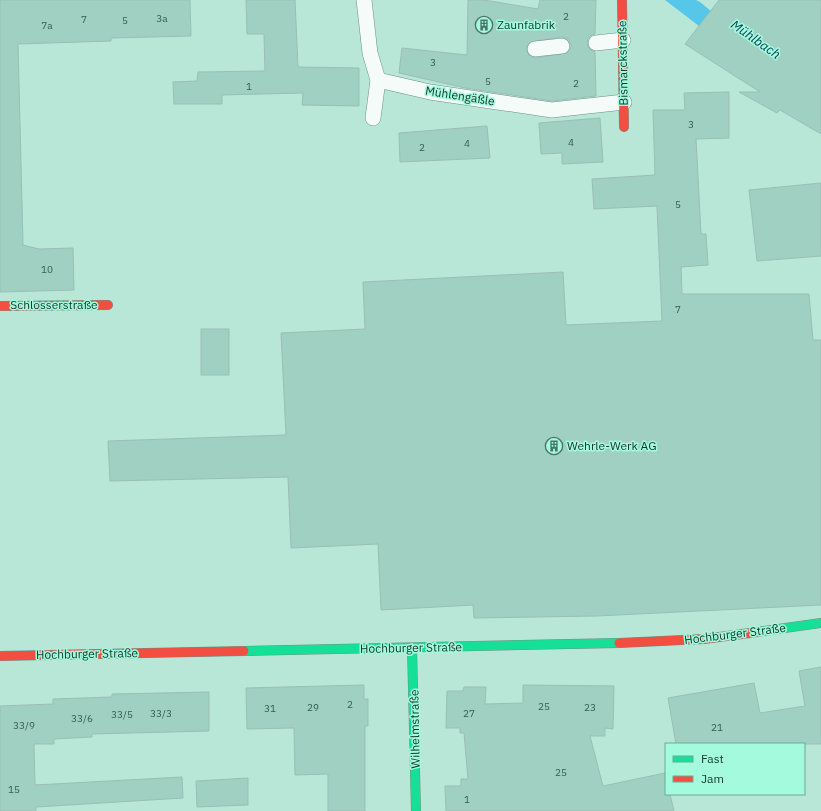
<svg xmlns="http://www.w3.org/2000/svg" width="821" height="811" font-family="'IBM Plex Sans',sans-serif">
<rect width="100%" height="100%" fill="#b8e6d7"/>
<!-- water -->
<path fill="#56c6e9" d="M 665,0 L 696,0 L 700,2 L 740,35 L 821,106 L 699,26 Z"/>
<!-- building -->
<g fill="#9fd0c2" stroke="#9abfb3" fill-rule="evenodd">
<path d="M 0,0 L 190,0 L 191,36 L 111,38 L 111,41 L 18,44 L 23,245 L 39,249 L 73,248 L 74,290 L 0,292 Z"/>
<path d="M 246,0 L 295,0 L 298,67 L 359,68 L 359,106 L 302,105 L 303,93 L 222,95 L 222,104 L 174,104 L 173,82 L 197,81 L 198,72 L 265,71 L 264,34 L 247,34 Z"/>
<path d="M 468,0 L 484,0 L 538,9 L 540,0 L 596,0 L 595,34 L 590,36 L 588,39 L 587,44 L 589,49 L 595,52 L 596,96 L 552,101 L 465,88 L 399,73 L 402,48 L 467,55 ZM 561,37 L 566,38 L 569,40 L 571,45 L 570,50 L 567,53 L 536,58 L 531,57 L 528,54 L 526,50 L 527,46 L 530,42 Z"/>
<path d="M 719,0 L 821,0 L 821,134 L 780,110 L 777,113 L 739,92 L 760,92 L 685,44 Z"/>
<path d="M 729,92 L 729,138 L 696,139 L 701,234 L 706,234 L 708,265 L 681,267 L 682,294 L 809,294 L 813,340 L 821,340 L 821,605 L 597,616 L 474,618 L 473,605 L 381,610 L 378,544 L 291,548 L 288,477 L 110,481 L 108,441 L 286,435 L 281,333 L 365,329 L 363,282 L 563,272 L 566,325 L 662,321 L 657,206 L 594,209 L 592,179 L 655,175 L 653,110 L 685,110 L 684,93 Z"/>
<path d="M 600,118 L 603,162 L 562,164 L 562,153 L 541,154 L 539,123 Z"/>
<path d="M 487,126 L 490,158 L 400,162 L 399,133 Z"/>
<path d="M 821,183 L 821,256 L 757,261 L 749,190 Z"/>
<rect x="201" y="329" width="28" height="46"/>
<path d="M 821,667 L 821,744 L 676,744 L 668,698 L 754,683 L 760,713 L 805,706 L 799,671 Z"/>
<path d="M 364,685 L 364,699 L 368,699 L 368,726 L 365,726 L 365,811 L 328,811 L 328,774 L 295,775 L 294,728 L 247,729 L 246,688 Z"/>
<path d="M 523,685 L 614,686 L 613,729 L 605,728 L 605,736 L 590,736 L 603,786 L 665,773 L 666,794 L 670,794 L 674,811 L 446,811 L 445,786 L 461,786 L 461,779 L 468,779 L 464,733 L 460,733 L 460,728 L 446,728 L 447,691 L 463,691 L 464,687 L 486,687 L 485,704 L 523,703 Z"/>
<path d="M 209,692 L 209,731 L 92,734 L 92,737 L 54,739 L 54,744 L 34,744 L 35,785 L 182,777 L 183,798 L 36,807 L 36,811 L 0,811 L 0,706 L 53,704 L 53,699 L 112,697 L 112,694 Z"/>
<path d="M 248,778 L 248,805 L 197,807 L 196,781 Z"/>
</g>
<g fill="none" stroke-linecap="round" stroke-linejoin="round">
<defs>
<g id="lane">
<path d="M 364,0 L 370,53 L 378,80 L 430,92 L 552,110 L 624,102"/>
<path d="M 596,43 L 623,40"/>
<path d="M 535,49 L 562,46"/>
<path d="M 373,118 L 378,80"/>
</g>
<g id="fast">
<path d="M 757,632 L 821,623"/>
<path d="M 412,648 L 416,811"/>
<path d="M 244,651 L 619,643"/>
</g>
<g id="jam">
<path d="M 622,0 L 624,127"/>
<path d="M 0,306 L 108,305"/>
<path d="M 619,643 L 704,639 L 757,632"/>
<path d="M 0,656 L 244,651"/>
</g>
</defs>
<!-- lane casing -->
<use href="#lane" stroke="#6a9287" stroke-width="16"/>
<!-- fast casing -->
<use href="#fast" stroke="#6a9287" stroke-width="10"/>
<!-- jam casing -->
<use href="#jam" stroke="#6a9287" stroke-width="10"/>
<!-- lane -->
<use href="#lane" stroke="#f4fbf9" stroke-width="15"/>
<!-- fast -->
<use href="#fast" stroke="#16e098" stroke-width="9"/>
<!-- jam -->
<use href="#jam" stroke="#f24e42" stroke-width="9"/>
</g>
<!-- icons -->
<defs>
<symbol id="building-ring" viewBox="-11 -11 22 22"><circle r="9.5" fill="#a4fadd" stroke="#4c7468" stroke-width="1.5"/><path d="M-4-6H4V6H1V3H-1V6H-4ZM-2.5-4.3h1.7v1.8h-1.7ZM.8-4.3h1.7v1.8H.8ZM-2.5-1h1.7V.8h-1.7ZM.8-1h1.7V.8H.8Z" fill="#4c7468"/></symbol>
</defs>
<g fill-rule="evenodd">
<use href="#building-ring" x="474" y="15" width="20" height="20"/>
<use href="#building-ring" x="544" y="436" width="20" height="20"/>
</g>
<g text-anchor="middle" stroke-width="3" stroke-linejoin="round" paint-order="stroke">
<!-- number labels -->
<g font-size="10" fill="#355c52">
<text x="566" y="20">2</text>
<text x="162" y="22">3a</text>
<text x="84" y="23">7</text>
<text x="125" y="24">5</text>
<text x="47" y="29">7a</text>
<text x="433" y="66">3</text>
<text x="488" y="85">5</text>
<text x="576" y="87">2</text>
<text x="249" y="90">1</text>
<text x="691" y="128">3</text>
<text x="571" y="146">4</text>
<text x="467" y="147">4</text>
<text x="422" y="151">2</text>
<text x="678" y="208">5</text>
<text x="47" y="273">10</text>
<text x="678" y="313">7</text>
<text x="350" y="708">2</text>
<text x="544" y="710">25</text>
<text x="313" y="711">29</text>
<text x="590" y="711">23</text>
<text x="270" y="712">31</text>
<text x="161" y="717">33/3</text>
<text x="469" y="717">27</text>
<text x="122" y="718">33/5</text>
<text x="82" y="722">33/6</text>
<text x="24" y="729">33/9</text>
<text x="717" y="731">21</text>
<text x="561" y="776">25</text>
<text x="14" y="793">15</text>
<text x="467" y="803">1</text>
</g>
<!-- poi labels -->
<g font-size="12" fill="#12362c" stroke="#a4fadd" text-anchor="start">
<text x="497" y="29">Zaunfabrik</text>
<text x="567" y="450">Wehrle-Werk AG</text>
</g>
<!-- street labels -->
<g font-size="12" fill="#12362c" stroke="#a4fadd">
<text transform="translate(623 63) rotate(-91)" y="4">Bismarckstraße</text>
<text transform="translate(460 96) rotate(9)" y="4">Mühlengäßle</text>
<text x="54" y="309">Schlosserstraße</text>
<text transform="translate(735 634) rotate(-7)" y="4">Hochburger Straße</text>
<text transform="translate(411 648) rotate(-1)" y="4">Hochburger Straße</text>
<text transform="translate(87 654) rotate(-1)" y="4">Hochburger Straße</text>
<text transform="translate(415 729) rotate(-91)" y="4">Wilhelmstraße</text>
</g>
<!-- water labels -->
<g font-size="13" font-style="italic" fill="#003950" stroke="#a4fadd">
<text transform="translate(756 39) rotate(35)" y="5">Mühlbach</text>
</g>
</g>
<!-- legend -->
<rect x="665" y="743" width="140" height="52" fill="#a4fadd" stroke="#6aac96"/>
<rect x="673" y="756" width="20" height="6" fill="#16e098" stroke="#6aac96"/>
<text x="701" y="763" font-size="12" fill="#12362c">Fast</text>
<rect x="673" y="776" width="20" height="6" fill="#f24e42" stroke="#6aac96"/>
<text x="701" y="783" font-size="12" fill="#12362c">Jam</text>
</svg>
